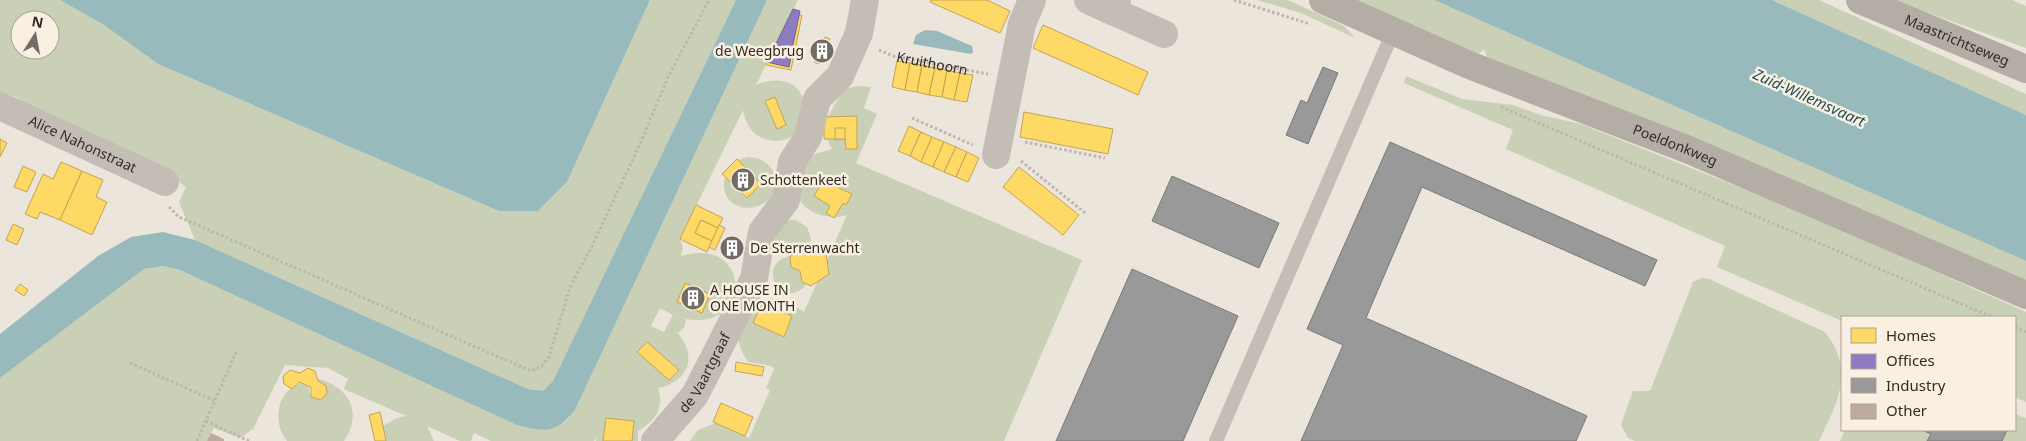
<svg xmlns="http://www.w3.org/2000/svg" width="2026" height="441" font-family="'Noto Sans',sans-serif">
<rect width="100%" height="100%" fill="#ebe5dc"/>
<!-- green -->
<g fill="#cad0b6" fill-rule="evenodd">
<path d="M 0,0 L 60,0 L 104,25 L 158,64 L 499,211 L 538,211 L 567,182 L 650,0 L 736,0 L 553,381 L 543,391 L 528,389 L 195,240 L 179,202 L 186,187 L 154,166 L 55,121 L 16,97 L 0,92 ZM 20,20 L 50,20 L 50,50 L 20,50 Z"/>
<path d="M 767,0 L 798,0 L 756,85 C 822,59 817,155 765,139 C 751,135 745,122 743,110 L 680,239 L 683,247 L 681,256 C 752,235 753,331 686,319 L 684,328 L 678,333 C 698,357 688,382 658,388 C 664,408 656,421 638,431 L 638,441 L 596,441 L 596,437 L 594,441 L 491,441 L 474,433 L 471,441 L 460,441 L 427,426 L 434,441 L 386,441 L 383,426 L 397,418 L 406,416 L 344,389 L 348,379 L 328,368 L 285,365 L 253,429 L 240,438 L 214,428 L 207,441 L 0,441 L 0,378 L 144,269 L 163,266 L 180,270 L 564,423 L 575,410 ZM 660,308 L 673,315 L 664,332 L 651,326 Z"/>
<path d="M 1257,0 L 1288,0 L 1344,26 L 1355,38 L 1301,13 Z"/>
<path d="M 1351,0 L 1434,0 L 2026,261 L 2026,286 L 1490,64 L 1484,49 L 1474,58 Z"/>
<path d="M 1772,0 L 1819,0 L 2026,94 L 2026,115 Z"/>
<path d="M 1892,0 L 2012,0 L 2026,6 L 2026,48 Z"/>
<path d="M 1406,76 L 1462,99 L 1513,105 L 1541,115 L 1581,124 L 1809,215 L 2026,312 L 2026,402 L 2015,397 L 2015,317 L 1842,317 L 1842,321 L 1717,267 L 1725,246 L 1506,149 L 1513,130 L 1404,83 Z"/>
<path d="M 860,86 L 871,87 L 864,108 L 877,114 L 856,163 L 1082,260 L 1004,441 L 690,441 L 698,430 L 716,423 L 749,438 L 770,390 L 766,388 L 774,369 L 772,366 L 748,362 L 742,352 L 738,340 C 743,330 747,315 754,307 C 767,291 792,303 804,312 L 847,215 C 827,221 793,212 797,183 C 798,174 807,163 812,155 L 832,149 L 827,139 L 845,139 L 846,149 L 857,149 L 857,116 L 828,117 L 840,95 L 847,88 Z"/>
<path d="M 748,157 C 762,158 769,163 776,176 L 774,194 C 756,219 717,208 725,177 L 746,198 L 761,184 L 738,160 Z"/>
<path d="M 790,220 L 796,220 L 807,227 L 811,238 L 810,245 L 806,244 L 790,257 L 791,267 L 800,271 L 802,282 L 806,284 C 787,312 752,267 789,256 L 779,250 L 775,238 L 784,222 Z"/>
<path d="M 1702,278 L 1709,279 L 1825,332 C 1856,371 1837,403 1819,441 L 1635,441 L 1628,438 L 1621,425 L 1633,391 L 1650,391 L 1693,282 Z"/>
<path d="M 319,379 C 350,388 363,413 344,441 L 287,441 C 276,427 275,406 287,392 C 291,388 296,386 301,383 L 309,387 L 310,396 L 318,399 L 325,394 L 316,380 Z"/>
<path d="M 2015,414 L 2026,418 L 2026,441 L 1840,441 L 1845,430 L 2015,430 Z"/>
</g>
<!-- water -->
<g fill="#98babc">
<path d="M 60,0 L 650,0 L 567,182 L 538,211 L 499,211 L 158,64 L 104,25 Z"/>
<path d="M 736,0 L 767,0 L 575,410 C 556,434 545,432 517,425 L 180,270 L 163,266 L 144,269 L 0,378 L 0,334 L 98,256 L 131,237 L 163,232 L 195,240 L 528,389 L 543,391 L 553,381 Z"/>
<path d="M 1434,0 L 1772,0 L 2026,115 L 2026,261 Z"/>
<path d="M 925,30 L 937,31 L 972,46 L 973,52 L 971,54 L 913,44 L 916,35 Z"/>
</g>
<!-- homes -->
<g fill="#ffd966" stroke="#c2a452">
<path d="M 931,0 L 987,0 L 1010,11 L 1000,33 L 930,2 Z"/>
<path d="M 799,15 L 802,15 L 791,70 L 766,65 L 767,62 L 789,67 L 791,56 L 788,56 L 790,49 L 792,49 Z"/>
<path d="M 1043,25 L 1148,72 L 1138,95 L 1033,48 Z"/>
<path d="M 825,37 L 830,39 L 819,64 L 814,62 Z"/>
<path d="M 897,61 L 910,63 L 905,90 L 892,87 Z"/>
<path d="M 910,63 L 922,65 L 917,92 L 905,90 Z"/>
<path d="M 922,65 L 935,68 L 929,95 L 917,92 Z"/>
<path d="M 935,68 L 947,70 L 942,97 L 929,95 Z"/>
<path d="M 947,70 L 960,73 L 954,100 L 942,97 Z"/>
<path d="M 960,73 L 973,75 L 967,102 L 954,100 Z"/>
<path d="M 775,97 L 786,125 L 777,129 L 765,101 Z"/>
<path d="M 1024,112 L 1113,129 L 1108,154 L 1020,137 Z"/>
<path d="M 857,116 L 857,149 L 846,149 L 845,139 L 824,139 L 824,117 Z"/>
<path d="M 909,126 L 921,132 L 910,156 L 898,151 Z"/>
<rect x="835" y="128" width="10" height="11"/>
<path d="M 921,132 L 932,137 L 921,162 L 910,156 Z"/>
<path d="M 932,137 L 944,142 L 933,167 L 921,162 Z"/>
<path d="M 0,139 L 7,143 L 0,157 Z"/>
<path d="M 944,142 L 956,147 L 944,172 L 933,167 Z"/>
<path d="M 956,147 L 967,152 L 956,177 L 944,172 Z"/>
<path d="M 967,152 L 979,158 L 968,182 L 956,177 Z"/>
<path d="M 737,159 L 761,184 L 747,198 L 722,174 Z"/>
<path d="M 61,162 L 82,171 L 60,220 L 40,212 L 37,219 L 25,214 L 43,174 L 53,179 Z"/>
<path d="M 23,166 L 36,172 L 27,192 L 14,187 Z"/>
<path d="M 1019,167 L 1079,215 L 1063,235 L 1003,187 Z"/>
<path d="M 82,171 L 103,180 L 96,197 L 107,202 L 92,235 L 60,220 Z"/>
<path d="M 823,181 L 852,194 L 846,205 L 843,203 L 834,218 L 826,213 L 830,206 L 814,196 Z"/>
<path d="M 696,205 L 723,218 L 718,228 L 701,220 L 695,233 L 712,241 L 707,252 L 680,239 Z"/>
<path d="M 701,220 L 718,228 L 712,241 L 695,233 Z"/>
<path d="M 13,224 L 24,229 L 17,245 L 6,240 Z"/>
<path d="M 719,225 L 725,228 L 715,250 L 709,247 Z"/>
<circle cx="732" cy="248" r="11"/>
<path d="M 807,244 L 826,253 L 829,274 L 811,286 L 802,282 L 800,271 L 791,267 L 790,257 Z"/>
<path d="M 685,283 L 710,294 L 702,313 L 677,302 Z"/>
<path d="M 20,284 L 28,290 L 24,296 L 15,290 Z"/>
<path d="M 762,303 L 792,316 L 784,337 L 753,323 Z"/>
<path d="M 647,342 L 679,370 L 669,380 L 637,352 Z"/>
<path d="M 736,362 L 764,367 L 762,376 L 735,371 Z"/>
<path d="M 308,368 L 315,371 L 318,381 L 326,386 L 327,393 L 321,400 L 311,397 L 311,387 L 299,382 L 292,389 L 284,384 L 283,376 L 290,370 L 300,373 Z"/>
<path d="M 721,403 L 753,417 L 745,436 L 713,422 Z"/>
<path d="M 380,412 L 383,426 L 386,441 L 375,441 L 369,415 Z"/>
<path d="M 606,418 L 634,421 L 632,441 L 603,441 Z"/>
</g>
<!-- offices -->
<path fill="#8e7cc3" stroke="#736394" d="M 793,9 L 800,11 L 792,49 L 790,49 L 788,56 L 791,56 L 789,67 L 767,62 Z"/>
<!-- industry -->
<g fill="#999" stroke="#7a7876">
<path d="M 1323,67 L 1338,73 L 1308,144 L 1286,135 L 1301,100 L 1307,103 Z"/>
<path d="M 1390,142 L 1657,260 L 1645,286 L 1422,187 L 1366,318 L 1587,416 L 1576,441 L 1301,441 L 1343,345 L 1307,329 Z"/>
<path d="M 1172,176 L 1279,223 L 1259,268 L 1152,221 Z"/>
<path d="M 1132,269 L 1238,316 L 1183,441 L 1056,441 Z"/>
<path d="M 1922,430 L 2007,430 L 2002,441 L 1927,441 L 1931,434 Z"/>
</g>
<!-- building -->
<path fill="#beaa9e" d="M 211,433 L 224,439 L 224,441 L 207,441 Z"/>
<g fill="none" stroke-linecap="round" stroke-linejoin="round">
<!-- path -->
<g stroke="#bcb5ae" stroke-width="3" stroke-dasharray="2.5 2.5" stroke-linecap="butt">
<path d="M 1234,0 L 1310,24"/>
<path id="s1" d="M 879,50 L 893,56 L 988,74"/>
<path d="M 1501,107 L 1992,317"/>
<path d="M 912,118 L 973,145"/>
<path d="M 1025,142 L 1105,158"/>
<path d="M 1021,161 L 1085,213"/>
<path d="M 169,207 L 179,217 L 531,371 L 542,366 L 549,357 L 570,287 L 592,246 L 639,146 L 669,75 L 709,0"/>
<path d="M 2015,327 L 2026,332"/>
<path d="M 130,363 L 215,401"/>
<path d="M 206,421 L 249,441"/>
<path d="M 197,441 L 237,350"/>
</g>
<!-- lane -->
<path stroke="#c3bdb6" stroke-width="14" d="M 1216,441 L 1393,32"/>
<!-- street -->
<g stroke="#c3bdb6" stroke-width="28">
<path d="M 1088,0 L 1112,11 L 1117,0"/>
<path d="M 1112,11 L 1164,34"/>
<path id="s2" d="M 0,106 L 165,182"/>
<path d="M 996,155 L 1022,24 L 1032,0"/>
<path id="s3" d="M 655,441 L 695,395 L 754,279 L 762,232 L 786,200 L 792,162 L 808,137 L 817,99 L 840,76 L 859,33 L 865,0"/>
</g>
<!-- secondary -->
<g stroke="#b4ada6" stroke-width="28">
<path id="s4" d="M 1323,0 L 1469,65 L 1689,150 L 2026,295"/>
<path id="s5" d="M 1860,0 L 2026,69"/>
</g>
</g>
<!-- icons -->
<defs>
<symbol id="building-disc" viewBox="-11 -11 22 22"><circle r="9.5" fill="#736b65" stroke="#f9f0e2"/><path d="M-4-6H4V6H1V3H-1V6H-4ZM-2.5-4.3h1.7v1.8h-1.7ZM.8-4.3h1.7v1.8H.8ZM-2.5-1h1.7V.8h-1.7ZM.8-1h1.7V.8H.8Z" fill="#fff"/></symbol>
</defs>
<g fill-rule="evenodd">
<use href="#building-disc" x="808" y="37" width="28" height="28"/>
<use href="#building-disc" x="729" y="166" width="28" height="28"/>
<use href="#building-disc" x="718" y="234" width="28" height="28"/>
<use href="#building-disc" x="679" y="284" width="28" height="28"/>
</g>
<g text-anchor="middle" stroke-width="5" stroke-linejoin="round" paint-order="stroke">
<!-- street labels -->
<g font-size="14" fill="#332a25" stroke="#f9f0e2">
<text dy="5" stroke="none"><textPath href="#s5" startOffset="105">Maastrichtseweg</textPath></text>
<text dy="5" stroke="none"><textPath href="#s1" startOffset="55">Kruithoorn</textPath></text>
<text dy="5" stroke="none"><textPath href="#s2" startOffset="91">Alice Nahonstraat</textPath></text>
<text dy="5" stroke="none"><textPath href="#s4" startOffset="381">Poeldonkweg</textPath></text>
<text dy="5" stroke="none"><textPath href="#s3" startOffset="85">de Vaartgraaf</textPath></text>
</g>
<!-- poi labels -->
<g font-size="14" fill="#332a25" stroke="#f9f0e2" text-anchor="start">
<text x="804" y="56" text-anchor="end">de Weegbrug</text>
<text x="760" y="185">Schottenkeet</text>
<text x="750" y="253">De Sterrenwacht</text>
<text x="710" y="295">A HOUSE IN<tspan x="710" dy="16">ONE MONTH</tspan></text>
</g>
<!-- water labels -->
<g font-size="15" font-style="italic" fill="#1b4c54" stroke="#f9f0e2">
<text transform="translate(1809 98) rotate(24)" y="5">Zuid-Willemsvaart</text>
</g>
</g>
<!-- legend -->
<rect x="1841" y="316" width="175" height="115" fill="#f9f0e2" stroke="#aaa196"/>
<rect x="1851" y="328" width="25" height="15" fill="#ffd966" stroke="#aaa196"/>
<text x="1886" y="341" font-size="15" fill="#332a25">Homes</text>
<rect x="1851" y="354" width="25" height="15" fill="#8e7cc3" stroke="#aaa196"/>
<text x="1886" y="366" font-size="15" fill="#332a25">Offices</text>
<rect x="1851" y="378" width="25" height="15" fill="#999999" stroke="#aaa196"/>
<text x="1886" y="391" font-size="15" fill="#332a25">Industry</text>
<rect x="1851" y="404" width="25" height="15" fill="#beaa9e" stroke="#aaa196"/>
<text x="1886" y="416" font-size="15" fill="#332a25">Other</text>
<!-- north arrow -->
<g transform="translate(35 35) rotate(11)"><circle r="24" fill="#f9f0e2" stroke="#aaa196"/>
<path d="M0-4L9 19L0 12L-9 19Z" fill="#736b65"/>
<text y="-8" font-size="14" font-weight="bold" text-anchor="middle" fill="#332a25">N</text>
</g>
</svg>
